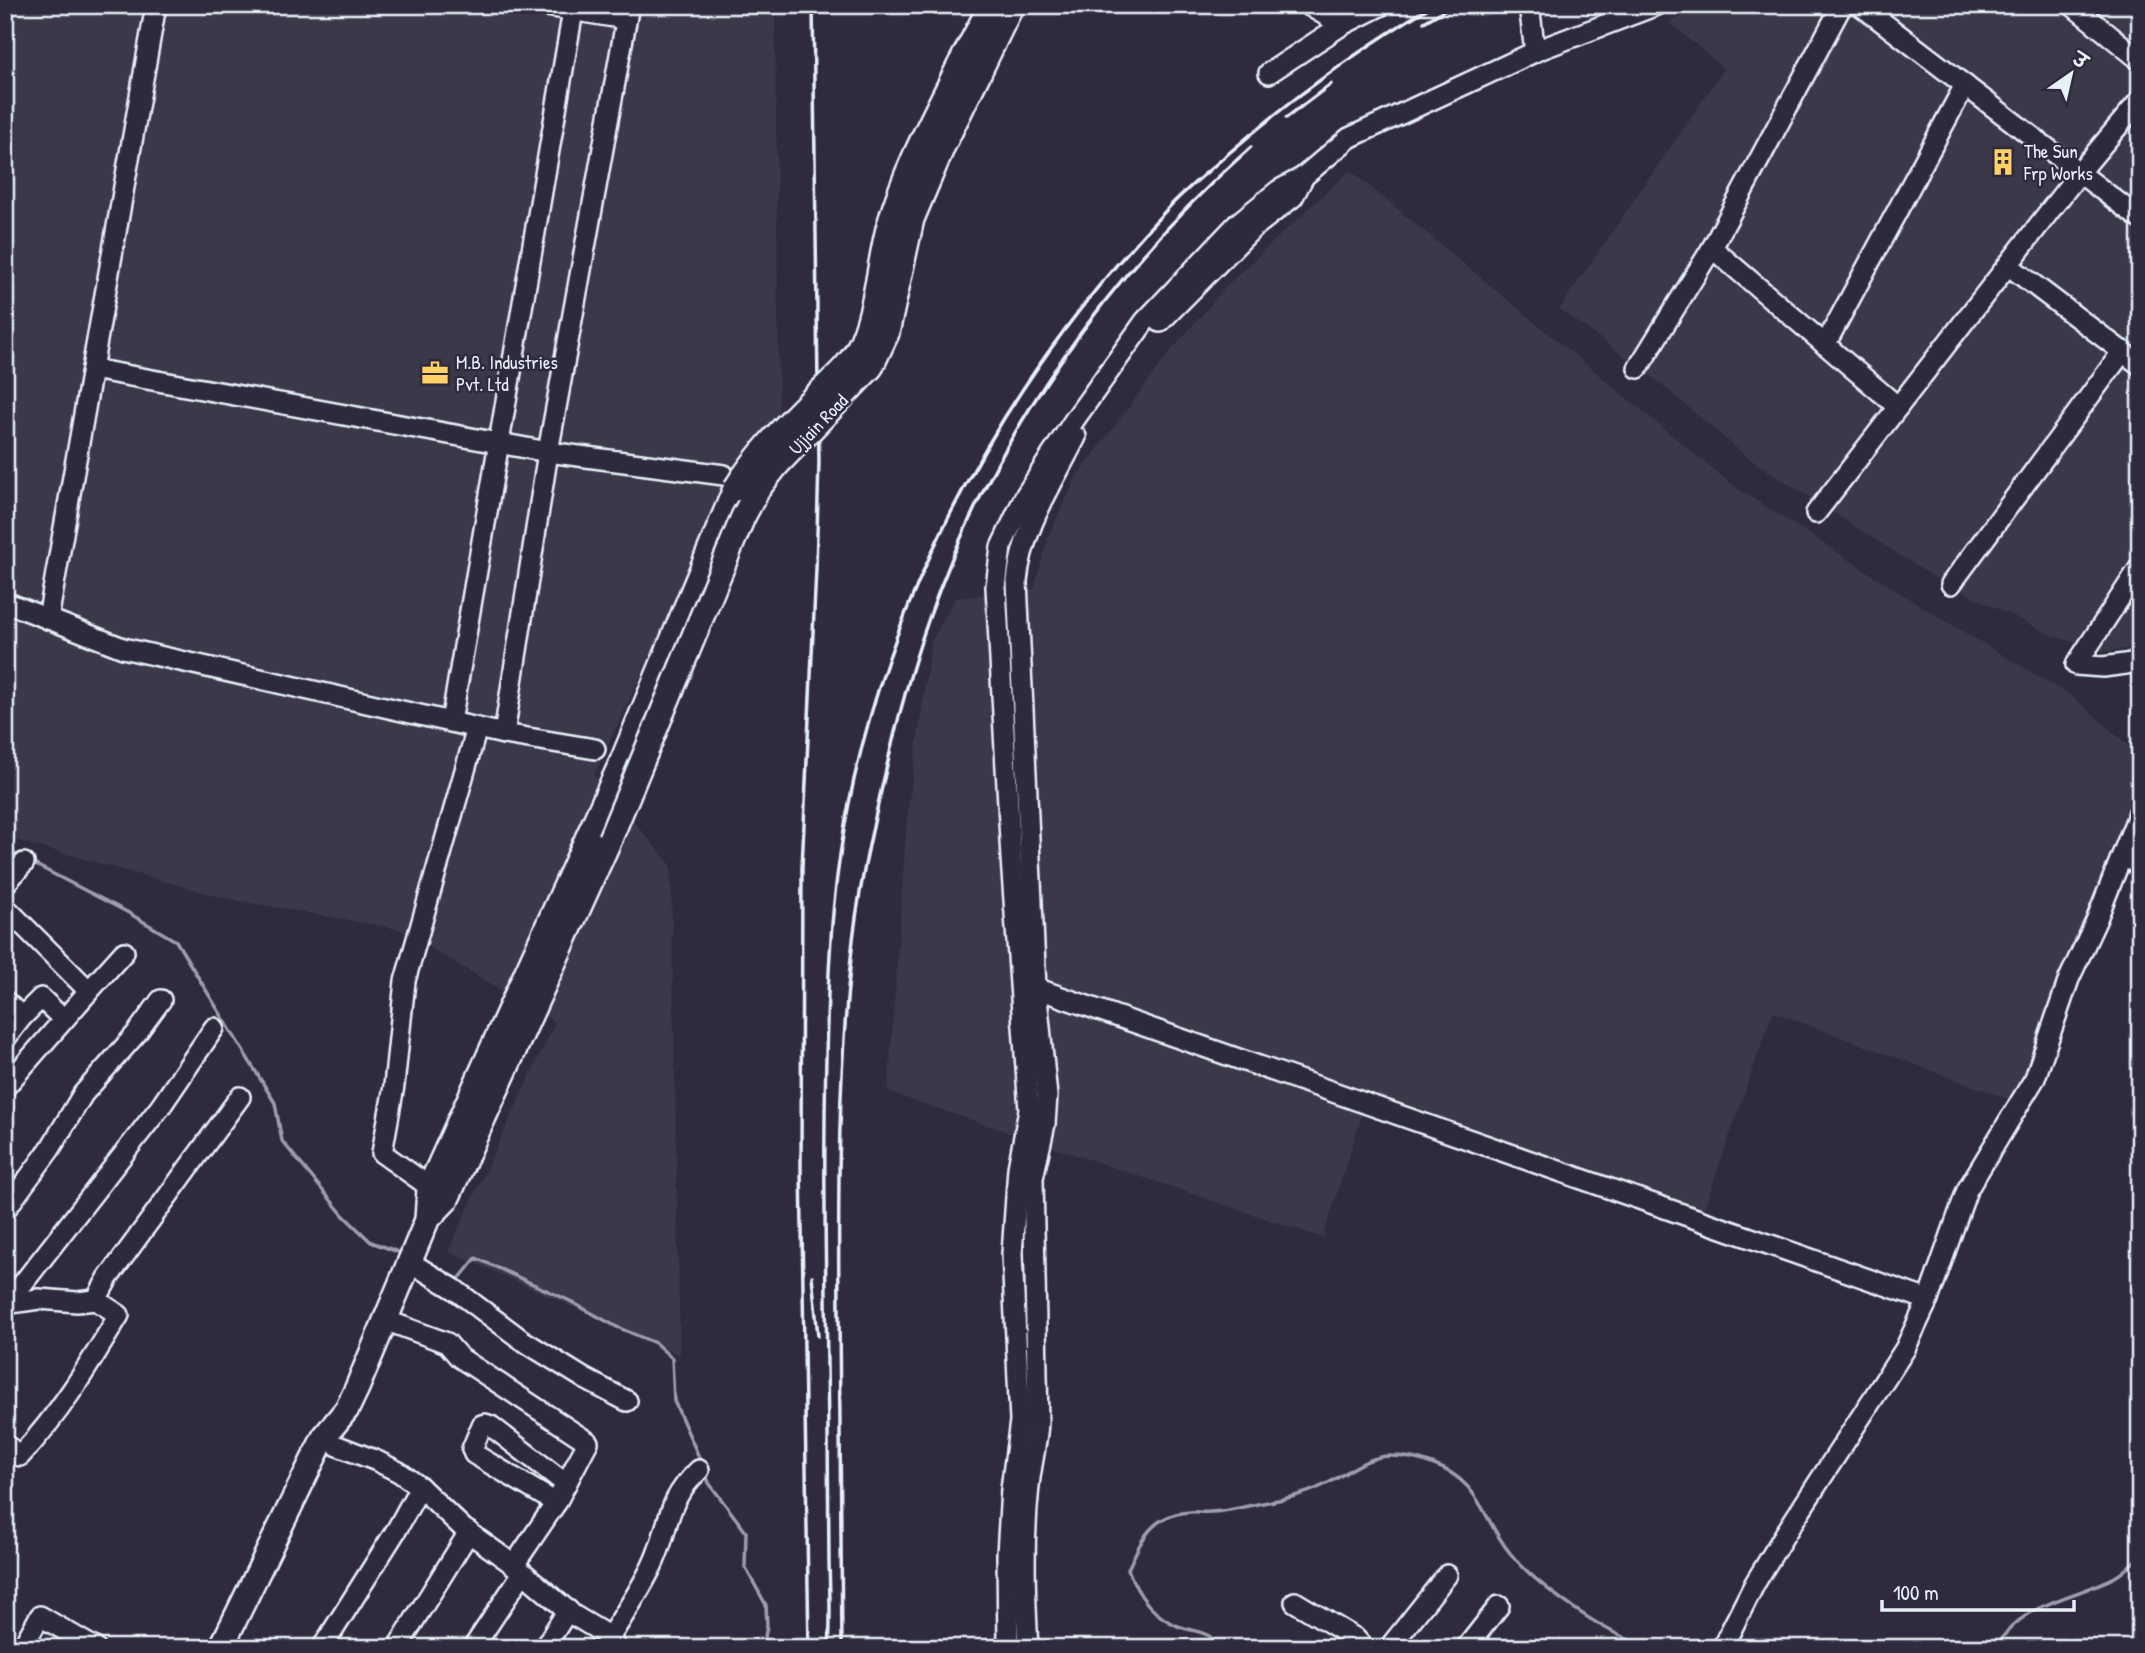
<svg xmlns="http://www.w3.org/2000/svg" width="2145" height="1653" font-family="'Patrick Hand','Playpen Sans Deva',sans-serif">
<rect width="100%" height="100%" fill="#2f2a3d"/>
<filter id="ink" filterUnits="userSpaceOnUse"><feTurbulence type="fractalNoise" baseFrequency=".0143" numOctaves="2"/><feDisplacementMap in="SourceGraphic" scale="14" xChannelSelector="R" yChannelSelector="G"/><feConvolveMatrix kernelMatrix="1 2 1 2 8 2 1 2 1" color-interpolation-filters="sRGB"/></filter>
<g filter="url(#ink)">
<!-- built -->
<g fill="#3b3749">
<path d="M 5,5 L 775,5 L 779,410 L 744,457 L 594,775 L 671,865 L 680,1355 L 448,1251 L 555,1022 L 398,929 L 223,898 L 5,837 Z"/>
<path d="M 1708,5 L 2140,5 L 2140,647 L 2103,652 L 2053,636 L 1935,578 L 1748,458 L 1650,375 L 1559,309 L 1724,69 L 1669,22 Z"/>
<path d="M 1350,170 L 1734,486 L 1921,606 L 2076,699 L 2140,756 L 2140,788 L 2019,1103 L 1773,1012 L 1703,1212 L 1369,1093 L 1323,1238 L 888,1092 L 907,816 L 931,642 L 955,598 L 1034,589 L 1049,534 L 1077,476 L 1170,352 L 1226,286 Z"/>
</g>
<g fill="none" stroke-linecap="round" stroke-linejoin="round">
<!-- stream -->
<g stroke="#9c9fab" stroke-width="3.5">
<path d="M 5,849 L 22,858"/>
<path d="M 32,863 L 127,912 L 176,941 L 275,1103 L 282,1141 L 343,1215 L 371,1242 L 404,1254"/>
<path d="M 446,1273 L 459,1279 L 476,1258 L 568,1300 L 617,1327 L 655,1343 L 672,1358 L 674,1401 L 702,1464"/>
<path d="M 706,1474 L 709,1483 L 746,1532 L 745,1567 L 766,1605 L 767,1626 L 763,1648"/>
<path d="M 1221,1648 C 1210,1630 1196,1633 1178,1626 C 1153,1616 1137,1594 1128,1569 C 1142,1539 1151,1515 1189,1512 C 1196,1511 1203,1513 1210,1512 C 1228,1512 1245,1506 1263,1503 C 1284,1499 1304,1495 1324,1485 C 1344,1476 1367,1455 1391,1456 C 1405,1456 1419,1459 1432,1464 C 1481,1481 1481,1517 1510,1553 C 1538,1587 1611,1639 1654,1648"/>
<path d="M 1685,1648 L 1693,1645 L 1697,1648"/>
<path d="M 1995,1648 C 2023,1601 2071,1600 2115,1577 C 2124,1572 2132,1563 2140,1556"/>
</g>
<defs>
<g id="minor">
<path d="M 540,5 L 626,19"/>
<path d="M 1308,5 L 1342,25"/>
<path d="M 1529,5 L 1535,52"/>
<path d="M 1860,5 L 2140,219"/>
<path d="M 2072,5 L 2140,60"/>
<path d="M 1269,73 L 1342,25 L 1382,5"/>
<path d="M 1712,248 L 1898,407"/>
<path d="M 2009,266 L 2140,365"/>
<path d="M 1160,322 L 1252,229 L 1293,197 L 1303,178"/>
<path d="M 1825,345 L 1965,85"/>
<path d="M 1638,368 L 1712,248 L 1842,5"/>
<path d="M 92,369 L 548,452 L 724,475"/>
<path d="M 1816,513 L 2079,173 L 2140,100"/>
<path d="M 2140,567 L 2076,665 L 2103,667 L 2140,662"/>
<path d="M 1951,584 L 2123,351"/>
<path d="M 5,602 L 123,648 L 504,734 L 595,749"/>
<path d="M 48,619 L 156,5"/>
<path d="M 451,722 L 574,5"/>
<path d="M 504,734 L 548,452 L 629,5"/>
<path d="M 2122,856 L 2140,865"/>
<path d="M 5,884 L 24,863"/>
<path d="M 5,907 L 89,991 L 5,1087"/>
<path d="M 1027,985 L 1928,1300"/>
<path d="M 89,991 L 124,952"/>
<path d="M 5,1001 L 22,1017"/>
<path d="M 5,1039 L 22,1017 L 41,998 L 63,1019"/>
<path d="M 441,1195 L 382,1153 L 394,1086 L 405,981 L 477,728"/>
<path d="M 5,1210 L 50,1149 L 83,1094 L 136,1034 L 161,1000"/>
<path d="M 408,1261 L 454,1289 L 522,1340 L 585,1379 L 627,1401"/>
<path d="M 5,1300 L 11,1303 L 17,1291 L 161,1106 L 214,1028"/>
<path d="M 96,1300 L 108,1278 L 240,1097"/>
<path d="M 5,1306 L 11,1303 L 39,1299 L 77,1302 L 96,1300 L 119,1315 C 89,1365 60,1414 20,1456 L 5,1444"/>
<path d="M 385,1320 L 447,1343 L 459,1357 L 588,1442 L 556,1503 L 514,1565"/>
<path d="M 338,1446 L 377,1461 L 399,1472 L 420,1487 L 464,1529 L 514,1565 L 573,1615 L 610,1637 L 616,1648"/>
<path d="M 556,1503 L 474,1454 L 472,1449 L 482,1425 L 485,1424 L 491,1426 L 566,1484"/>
<path d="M 1295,1602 L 1355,1638 L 1364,1648"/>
<path d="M 610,1637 C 624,1614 640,1591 652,1566 C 671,1527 663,1504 699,1470"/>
<path d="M 22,1648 L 40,1616 L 95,1648"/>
<path d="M 322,1648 L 397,1529 L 420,1487"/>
<path d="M 397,1648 L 469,1532"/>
<path d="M 473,1648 L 522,1574"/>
<path d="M 544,1648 L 568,1610"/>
<path d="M 1008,1648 L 1007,1554 L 1011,1489 L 1020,1421 L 1012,1254 L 1018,1168 L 1029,1110 L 1011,858 L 996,587 L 1001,547 L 1025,496 L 1075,419 L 1145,321 L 1238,223 L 1279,190 L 1303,177 L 1349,138 L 1541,49 L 1657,5"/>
<path d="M 1028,1648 C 1025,1594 1023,1540 1029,1486 C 1031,1465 1037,1444 1038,1422 L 1033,1178 L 1045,1124 L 1047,1096 L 1036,988 L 1017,581 C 1022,529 1053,483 1076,437"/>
<path d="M 1389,1648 L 1447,1575"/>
<path d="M 1466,1648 L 1499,1606"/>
<path d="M 1722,1648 L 1755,1583 L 1785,1534 L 1905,1349 L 1928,1300 L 1967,1190 L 2035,1078 L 2069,979 L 2096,921 L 2140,810"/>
</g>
<g id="major">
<path d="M 960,64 L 991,5"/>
<path d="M 980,71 L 1012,5"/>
<path d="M 427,1220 L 447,1199 L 610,839"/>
<path d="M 221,1648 L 324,1437 L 347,1409 L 357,1388 L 427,1220 L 429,1188 L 622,761 L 735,489"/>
</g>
</defs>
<!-- minor casing -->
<use href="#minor" stroke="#e8f1f8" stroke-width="24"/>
<!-- major casing -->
<use href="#major" stroke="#e8f1f8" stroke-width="28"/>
<!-- minor -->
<use href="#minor" stroke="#2f2a3d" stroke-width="19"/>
<!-- major -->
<use href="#major" stroke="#2f2a3d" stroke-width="23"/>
<!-- rail -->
<g stroke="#e8f1f8" stroke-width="3.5">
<path d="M 1424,22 L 1453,5"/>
<path d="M 1286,118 L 1331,84"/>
<path d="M 812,1276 L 818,1336"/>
<path d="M 809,1648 L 801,1168 L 802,867 L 816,569 L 819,462 L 813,5"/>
<path d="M 829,1648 C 831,1620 830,1591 829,1563 C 829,1520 828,1476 828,1432 C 826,1273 821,1113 830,954 C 845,671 977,405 1173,203 C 1188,188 1205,174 1222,159 C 1288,101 1358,50 1433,5"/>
<path d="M 842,1648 C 841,1537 840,1426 839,1315 C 838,1195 838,1076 851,958 C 857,896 871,834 885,774 C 897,721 911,669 929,618 C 993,436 1108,273 1251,147"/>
</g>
<defs>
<g id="major-bridge">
<path d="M 735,489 C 756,455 783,428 811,400 C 827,384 847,369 858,349 C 877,312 878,265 889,225 C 905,169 934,116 960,64"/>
<path d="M 610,839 L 743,517 L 758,489 L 777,465 L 871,367 L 887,333 L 912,219 L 943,146 L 980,71"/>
</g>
</defs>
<!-- major-bridge casing -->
<use href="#major-bridge" stroke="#e8f1f8" stroke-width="28" stroke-linecap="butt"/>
<!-- major-bridge -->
<use href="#major-bridge" stroke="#2f2a3d" stroke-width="23"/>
</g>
</g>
<!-- icons -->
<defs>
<symbol id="building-bare" viewBox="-9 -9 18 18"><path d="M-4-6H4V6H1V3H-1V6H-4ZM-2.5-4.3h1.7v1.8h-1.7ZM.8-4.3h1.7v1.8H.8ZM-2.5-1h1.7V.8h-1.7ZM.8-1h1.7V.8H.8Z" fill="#ffd166" stroke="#2f2a3d" stroke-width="2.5" paint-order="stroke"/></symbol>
<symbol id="office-bare" viewBox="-9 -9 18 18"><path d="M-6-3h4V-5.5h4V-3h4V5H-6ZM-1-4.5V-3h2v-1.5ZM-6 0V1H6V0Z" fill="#ffd166" stroke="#2f2a3d" stroke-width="2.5" paint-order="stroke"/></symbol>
</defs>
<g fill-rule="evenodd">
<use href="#building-bare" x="1984" y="143" width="38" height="38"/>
<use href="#office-bare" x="416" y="354" width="38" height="38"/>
</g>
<g text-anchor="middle" stroke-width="5" stroke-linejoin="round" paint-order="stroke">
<!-- poi labels -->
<g font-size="19" fill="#e8f1f8" stroke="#2f2a3d" text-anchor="start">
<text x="2024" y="158">The Sun<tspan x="2024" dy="22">Frp Works</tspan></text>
<text x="456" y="369">M.B. Industries<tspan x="456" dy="22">Pvt. Ltd</tspan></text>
</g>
<!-- street labels -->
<g font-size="19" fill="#e8f1f8" stroke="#2f2a3d">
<text transform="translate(818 424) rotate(-46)" y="7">Ujjain Road</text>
</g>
</g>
<!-- margin -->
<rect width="2145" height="1653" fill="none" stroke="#2f2a3d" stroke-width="28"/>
<rect x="14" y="14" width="2117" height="1625" fill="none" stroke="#e8f1f8" stroke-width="2.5" filter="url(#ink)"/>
<!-- north arrow -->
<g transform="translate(2071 74) rotate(34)" stroke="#2f2a3d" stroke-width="5" paint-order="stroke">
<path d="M0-5L12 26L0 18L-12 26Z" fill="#e8f1f8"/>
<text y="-10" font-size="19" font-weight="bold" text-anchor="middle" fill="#e8f1f8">उ</text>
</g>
<!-- scale -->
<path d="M1882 1600v10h192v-10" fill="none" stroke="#e8f1f8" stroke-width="3.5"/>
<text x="1893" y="1600" font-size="21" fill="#e8f1f8" stroke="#2f2a3d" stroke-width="5" paint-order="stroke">100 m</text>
</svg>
